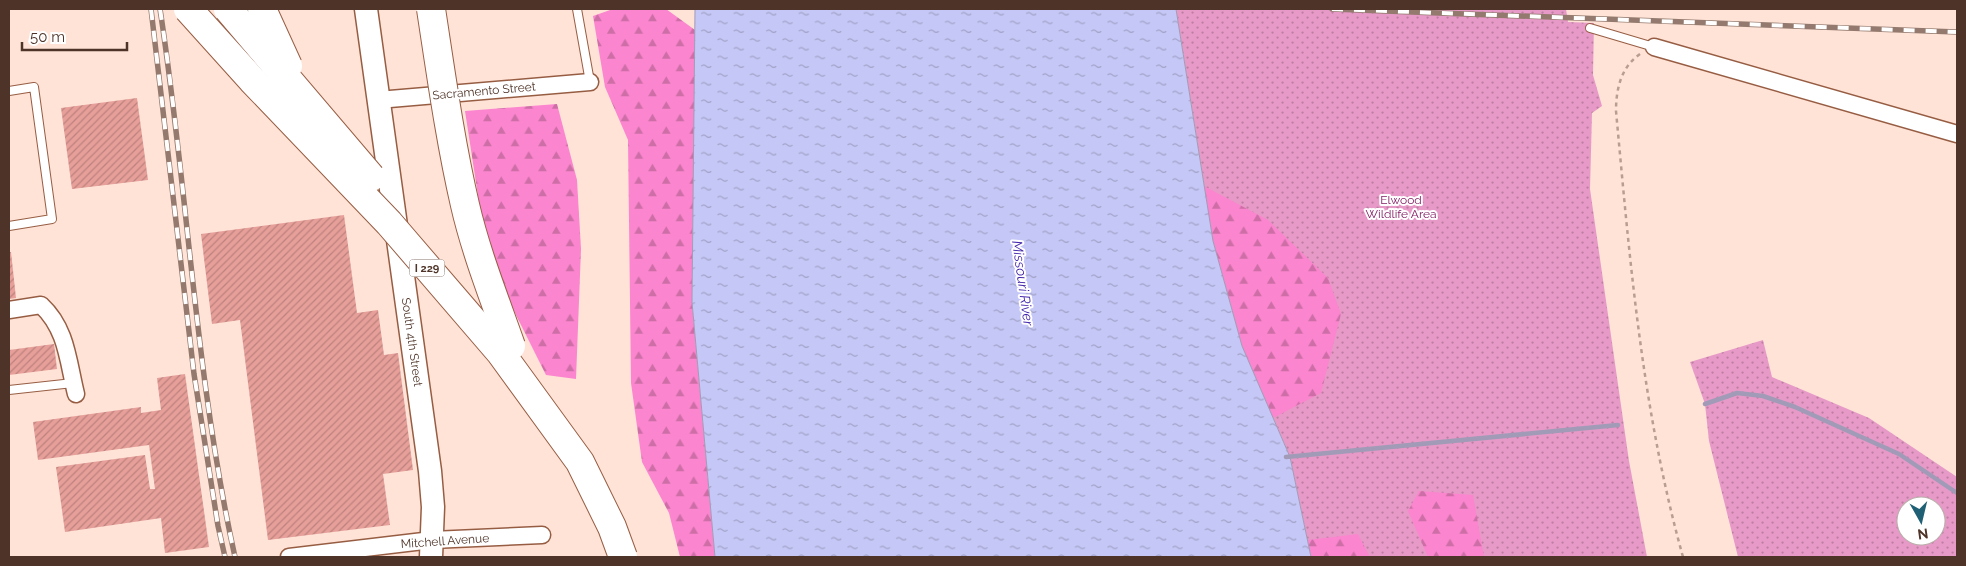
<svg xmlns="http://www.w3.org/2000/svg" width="1966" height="566" font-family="Raleway,sans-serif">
<defs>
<pattern id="grass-dots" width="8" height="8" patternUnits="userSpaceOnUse" patternTransform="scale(1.25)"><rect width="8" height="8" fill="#e79ac7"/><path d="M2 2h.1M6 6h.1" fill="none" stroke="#bd7ea2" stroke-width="1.8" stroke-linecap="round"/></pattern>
<pattern id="forest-firs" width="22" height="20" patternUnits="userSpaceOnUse" patternTransform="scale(1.25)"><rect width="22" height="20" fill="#fb85ce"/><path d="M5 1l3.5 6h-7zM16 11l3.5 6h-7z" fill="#cd6ea7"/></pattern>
<pattern id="water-ripples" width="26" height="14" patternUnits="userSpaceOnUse" patternTransform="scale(1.25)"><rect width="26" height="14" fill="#c5c7f6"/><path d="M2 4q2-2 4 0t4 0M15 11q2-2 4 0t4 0" fill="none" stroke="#a2a2c7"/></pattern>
<pattern id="building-hatch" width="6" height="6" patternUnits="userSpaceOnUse" patternTransform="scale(1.25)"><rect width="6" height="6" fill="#e79f9a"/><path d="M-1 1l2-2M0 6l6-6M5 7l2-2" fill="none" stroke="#bd827e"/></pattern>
</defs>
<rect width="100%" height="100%" fill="#ffe3d7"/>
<!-- grass -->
<g fill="url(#grass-dots)" fill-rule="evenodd">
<path d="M 1176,9 L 1566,9 L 1568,22 L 1594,23 L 1593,75 L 1602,106 L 1592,113 L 1590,189 L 1629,461 L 1647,557 L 1311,557 L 1290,457 L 1242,346 L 1213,241 Z"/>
<path d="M 1763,340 L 1772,377 L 1869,418 L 1957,477 L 1957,557 L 1738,557 L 1709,441 L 1705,404 L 1690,362 ZM 1906,506 L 1936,506 L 1936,536 L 1906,536 Z"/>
</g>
<!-- forest -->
<g fill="url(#forest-firs)">
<path d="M 613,9 L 666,9 L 695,30 L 692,302 L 715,557 L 680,557 L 669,513 L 642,462 L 631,383 L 628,140 L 605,87 L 593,16 Z"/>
<path d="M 557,104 L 577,180 L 581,249 L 576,379 L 546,375 L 501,285 L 481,215 L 465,111 Z"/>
<path d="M 1204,186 L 1268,220 L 1328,278 L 1341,314 L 1321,393 L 1273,418 L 1242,346 L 1213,241 Z"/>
<path d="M 1419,491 L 1473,495 L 1484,557 L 1428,557 L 1408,511 Z"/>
<path d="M 1358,534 L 1370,557 L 1311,557 L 1308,540 Z"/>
</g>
<!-- water -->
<path fill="url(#water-ripples)" stroke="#a19bb8" d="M 695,9 L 1176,9 L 1213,241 L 1242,346 L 1290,457 L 1311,557 L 715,557 L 692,302 Z"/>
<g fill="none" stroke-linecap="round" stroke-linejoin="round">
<!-- stream -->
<g stroke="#a19bb8" stroke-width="4.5">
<path d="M 1705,404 L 1737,393 L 1763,396 L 1795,407 L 1899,454 L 1957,493"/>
<path d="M 1286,457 L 1618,425"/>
</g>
</g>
<!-- building -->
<g fill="url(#building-hatch)">
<path d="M 137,98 L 148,180 L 72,189 L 61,108 Z"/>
<path d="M 344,215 L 357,313 L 378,310 L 384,355 L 398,353 L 413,470 L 383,474 L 390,525 L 268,540 L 240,320 L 212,324 L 201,234 Z"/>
<path d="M 9,252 L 11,252 L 16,298 L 9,299 Z"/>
<path d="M 54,344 L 57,369 L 9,375 L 9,350 Z"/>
<path d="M 185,374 L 209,547 L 165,553 L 161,518 L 65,532 L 56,467 L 145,455 L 150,489 L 155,489 L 149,445 L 38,460 L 33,422 L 141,407 L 141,413 L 161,410 L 157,378 Z"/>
</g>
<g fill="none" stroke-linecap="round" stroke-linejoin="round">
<defs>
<g id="service">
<path d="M 577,9 L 590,82"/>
<path d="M 1590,28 L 1654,47"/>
<path d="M 9,91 L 34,87 L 52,219 L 9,226"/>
<path d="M 9,390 L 73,383"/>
</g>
<g id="minor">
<path d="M 1654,47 L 1957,134"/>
<path d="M 378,100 L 590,82"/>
<path d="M 9,310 L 41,305 C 67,329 68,362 76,394"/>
<path d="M 289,557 L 432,540 L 542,535"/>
</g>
<path id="secondary" d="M 366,9 L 430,471 L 433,507 L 431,557"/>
</defs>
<!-- service casing -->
<use href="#service" stroke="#975d43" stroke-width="10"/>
<!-- minor casing -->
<use href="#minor" stroke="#975d43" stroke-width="19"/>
<!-- secondary casing -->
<use href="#secondary" stroke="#975d43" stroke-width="25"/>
<!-- path -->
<path stroke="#b89d91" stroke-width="2.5" stroke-dasharray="4 4" stroke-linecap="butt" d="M 1640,54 C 1621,67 1616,89 1616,111 C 1630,262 1642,410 1683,557"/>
<!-- service -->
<use href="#service" stroke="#fff" stroke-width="8"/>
<!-- minor -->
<use href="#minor" stroke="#fff" stroke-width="16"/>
<!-- secondary -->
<use href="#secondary" stroke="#fff" stroke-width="22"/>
<defs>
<g id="rail">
<path d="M 151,9 L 194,374 L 218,526 L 225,557"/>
<path d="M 160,9 C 188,191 195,377 235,557"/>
<path d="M 1332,9 L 1957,32"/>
</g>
</defs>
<!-- rail casing -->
<use href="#rail" stroke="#947a6e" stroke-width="5.5"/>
<!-- rail -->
<use href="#rail" stroke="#fff" stroke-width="4" stroke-dasharray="11" stroke-linecap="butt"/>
<defs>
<g id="motorway-bridge">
<path d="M 188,9 L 252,80 L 389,223 L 500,352 L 580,462 L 612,527 L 623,557"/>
<path d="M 228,9 L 371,177"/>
<path d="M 262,9 L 288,66"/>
<path d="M 431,9 C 441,74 450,140 465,205 C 476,253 495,300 511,346"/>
</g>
</defs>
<!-- motorway-bridge casing -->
<use href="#motorway-bridge" stroke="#975d43" stroke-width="30" stroke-linecap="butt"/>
<!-- motorway-bridge -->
<use href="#motorway-bridge" stroke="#fff" stroke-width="28"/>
</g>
<g text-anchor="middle" stroke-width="4" stroke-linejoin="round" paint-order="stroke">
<!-- shield labels -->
<rect fill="#fff" stroke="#837168" stroke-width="1" x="409.5" y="259.5" width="35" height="17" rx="4"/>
<g font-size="11" font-weight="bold" fill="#4e3428">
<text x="427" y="272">I 229</text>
</g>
<!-- street labels -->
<g font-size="12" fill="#4e3428" stroke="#fff">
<text transform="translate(484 91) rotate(-5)" y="4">Sacramento Street</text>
<text transform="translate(412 342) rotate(82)" y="4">South 4th Street</text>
<text transform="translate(445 541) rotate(-4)" y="4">Mitchell Avenue</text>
</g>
<!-- park labels -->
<g font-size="12" fill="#7f175f" stroke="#fff">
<text x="1401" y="204">Elwood<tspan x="1401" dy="14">Wildlife Area</tspan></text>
</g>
<!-- water labels -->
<g font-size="14" font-style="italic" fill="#4325aa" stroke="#fff">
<text transform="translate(1023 283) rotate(82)" y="5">Missouri River</text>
</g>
</g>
<!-- border -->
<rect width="1966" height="566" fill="none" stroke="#4e3428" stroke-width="20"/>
<!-- north arrow -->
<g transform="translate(1921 521) rotate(172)"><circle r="24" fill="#ffffff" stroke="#b8aea9"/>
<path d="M0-4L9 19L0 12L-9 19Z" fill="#206075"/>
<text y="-8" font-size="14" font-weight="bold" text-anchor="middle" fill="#4e3428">N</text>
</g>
<!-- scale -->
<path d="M22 42v8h105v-8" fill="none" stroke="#4e3428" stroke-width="2.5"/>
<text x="30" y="42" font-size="15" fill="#4e3428" stroke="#ffffff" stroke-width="4" paint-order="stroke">50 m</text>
</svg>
